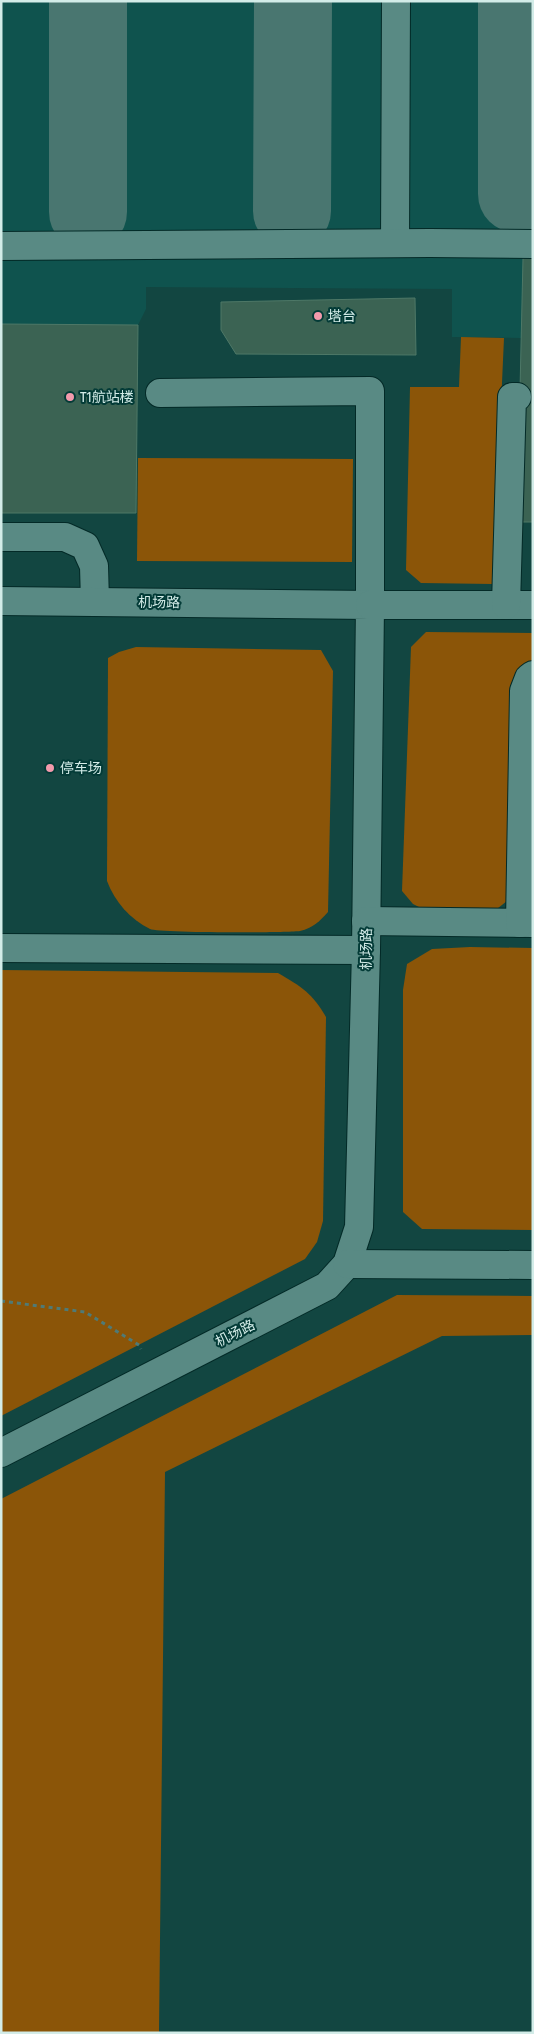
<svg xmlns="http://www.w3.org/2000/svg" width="534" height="2034" font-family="'Fira Sans Condensed','Noto Sans SC',sans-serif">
<rect width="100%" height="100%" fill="#124641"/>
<!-- built -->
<path fill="#0f534e" d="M 1,1 L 533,1 L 533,522 L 517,522 L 521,338 L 452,337 L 452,289 L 146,287 L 146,309 L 138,325 L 136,513 L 1,513 Z"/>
<!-- green -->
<g fill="#8b5508">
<path d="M 461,337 L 504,338 L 493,584 L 421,583 L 406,570 L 410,387 L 459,387 Z"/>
<path d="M 138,458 L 353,459 L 352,562 L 137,561 Z"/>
<path d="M 426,632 L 533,633 L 533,663 L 507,901 L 493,912 L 425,910 L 413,904 L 402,891 L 411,647 Z"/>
<path d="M 136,647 L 321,650 L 333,671 L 328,912 C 320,921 313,928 300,931 C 286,933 158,933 150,929 C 130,919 115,902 107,881 L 108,658 L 119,652 Z"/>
<path d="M 470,947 L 533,948 L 533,1230 L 422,1229 L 403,1212 L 403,990 L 407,964 L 432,949 Z"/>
<path d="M 1,970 L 278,973 C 302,987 312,993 326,1017 L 323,1221 L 317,1242 L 305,1259 L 1,1416 Z"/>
<path d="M 397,1295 L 533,1296 L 533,1335 L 442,1336 L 165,1472 L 159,2033 L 1,2033 L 1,1499 Z"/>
</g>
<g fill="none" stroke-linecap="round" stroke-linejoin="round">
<!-- taxiway -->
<g stroke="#497670" stroke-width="78">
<path d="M 517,1 L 517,194"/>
<path d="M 292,211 L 293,1"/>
<path d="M 88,212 L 88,1"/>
</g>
</g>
<!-- building -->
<g fill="#3b6353" stroke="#4e7867">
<path d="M 523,258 L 533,258 L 533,522 L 517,522 Z"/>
<path d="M 415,298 L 416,355 L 236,354 L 221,330 L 221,302 Z"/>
<path d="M 1,324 L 138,325 L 136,513 L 1,513 Z"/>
</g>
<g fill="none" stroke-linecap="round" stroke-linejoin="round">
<defs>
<g id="minor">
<path d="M 395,243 L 396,1"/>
<path d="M 1,246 L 430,243 L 533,244"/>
<path d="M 160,393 L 370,391 L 370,605"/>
<path d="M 1,537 L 65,537 L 85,546 L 94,566 L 95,602"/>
</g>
<g id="tertiary">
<path d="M 1,601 L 370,605 L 366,950 L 359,1227 L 347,1264 L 327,1286 L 1,1453"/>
<path d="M 370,605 L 533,605"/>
<path d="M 506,605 L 512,397 L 517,397"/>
<path d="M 366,921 L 533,923"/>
<path d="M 520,923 L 524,691 L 529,678 L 533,675"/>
<path d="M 1,948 L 366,950"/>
<path d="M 347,1264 L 533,1265"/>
</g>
</defs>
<!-- minor casing -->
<use href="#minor" stroke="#032a27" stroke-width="30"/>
<!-- tertiary casing -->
<use href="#tertiary" stroke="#032a27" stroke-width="30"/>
<!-- path -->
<path stroke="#4f7a76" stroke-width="3" stroke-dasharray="4 4" stroke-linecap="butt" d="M 1,1301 L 85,1312 L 139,1345 L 141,1349"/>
<!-- minor -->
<use href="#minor" stroke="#598a84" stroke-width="28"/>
<!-- tertiary -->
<use href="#tertiary" stroke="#598a84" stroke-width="28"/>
</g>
<!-- markers -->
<g fill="#f39aac" stroke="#033b37" stroke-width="2">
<circle cx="318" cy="316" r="5"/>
<circle cx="70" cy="397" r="5"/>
<circle cx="50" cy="768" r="5"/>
</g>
<g text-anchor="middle" stroke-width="4" stroke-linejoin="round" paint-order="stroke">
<!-- poi labels -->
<g font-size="14" fill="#d3ece8" stroke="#033b37" text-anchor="start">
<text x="328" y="321">塔台</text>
<text x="80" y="402">T1航站楼</text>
<text x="60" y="773">停车场</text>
</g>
<!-- street labels -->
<g font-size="14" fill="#d3ece8" stroke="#033b37">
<text transform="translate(159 602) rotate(1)" y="5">机场路</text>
<text transform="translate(366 949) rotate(-89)" y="5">机场路</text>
<text transform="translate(235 1333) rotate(-27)" y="5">机场路</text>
</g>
</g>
<!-- border -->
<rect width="534" height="2034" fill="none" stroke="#d3ece8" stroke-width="5"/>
</svg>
